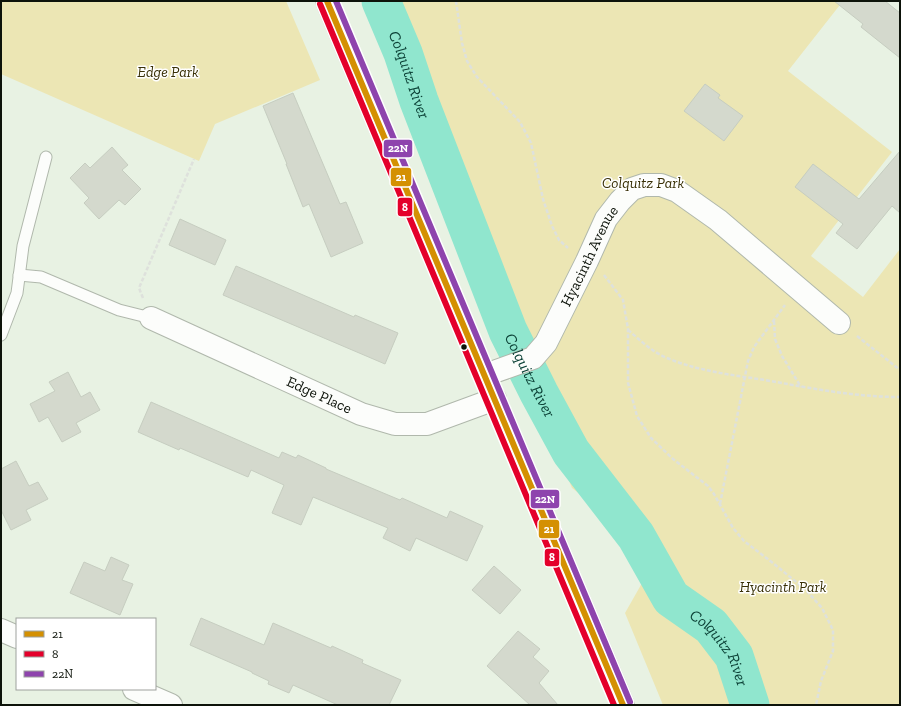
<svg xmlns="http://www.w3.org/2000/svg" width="901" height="706" font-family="'Zilla Slab',serif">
<rect width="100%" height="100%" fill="#e8f2e3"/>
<!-- green -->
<g fill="#ece6b4">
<path d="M 1,1 L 286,1 L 320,80 L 215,124 L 199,161 L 1,74 Z"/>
<path d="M 369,1 L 843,1 L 788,71 L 892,152 L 811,256 L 863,297 L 900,249 L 900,705 L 663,705 L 625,613 L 658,555 L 572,488 Z"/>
</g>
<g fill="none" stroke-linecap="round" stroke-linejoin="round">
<!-- river -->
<path stroke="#90e6ce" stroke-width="39" id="s1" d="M 381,1 L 403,53 L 419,101 L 508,331 L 539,393 L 571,452 L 636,536 L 671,598 L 711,626 L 734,656 L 750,705"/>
</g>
<!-- building -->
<g fill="#d4d9cd" stroke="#c6cdc0">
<path d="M 834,1 L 885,1 L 900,13 L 900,58 L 861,27 L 863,24 Z"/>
<path d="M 705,84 L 720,95 L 718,98 L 743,116 L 724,141 L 684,111 Z"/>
<path d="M 293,93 L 340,204 L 346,202 L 363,243 L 331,257 L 309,204 L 303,207 L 286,164 L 287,164 L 263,106 Z"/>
<path d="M 112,147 L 128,165 L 122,170 L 141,189 L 125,205 L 119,200 L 99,219 L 84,203 L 89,198 L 70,178 L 85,163 L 90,168 Z"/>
<path d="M 900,151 L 900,213 L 892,206 L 857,249 L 836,233 L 843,224 L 795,187 L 813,164 L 859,199 Z"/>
<path d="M 180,219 L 226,240 L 215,265 L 169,245 Z"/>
<path d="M 236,266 L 354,317 L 355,315 L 398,333 L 385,364 L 223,295 Z"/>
<path d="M 68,372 L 81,397 L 90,392 L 100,410 L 76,423 L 81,432 L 62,442 L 48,417 L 39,422 L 30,404 L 55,391 L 49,382 Z"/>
<path d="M 151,402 L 279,458 L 282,452 L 296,458 L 298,455 L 326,468 L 326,469 L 400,500 L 402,498 L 447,518 L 450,511 L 483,526 L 467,561 L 416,538 L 410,551 L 383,538 L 388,528 L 313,497 L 301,525 L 272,513 L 284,485 L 251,470 L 248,477 L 180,448 L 179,450 L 138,432 Z"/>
<path d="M 16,461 L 29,486 L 38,482 L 48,499 L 26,510 L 31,520 L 11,530 L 1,510 L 1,469 Z"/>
<path d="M 111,557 L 129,565 L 122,580 L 133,584 L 120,615 L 70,593 L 84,562 L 105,571 Z"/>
<path d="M 494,566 L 521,590 L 500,614 L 472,590 Z"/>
<path d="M 201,618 L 264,645 L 273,623 L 331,648 L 332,646 L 363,660 L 362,663 L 401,680 L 389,705 L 338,705 L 293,685 L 289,693 L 268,684 L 269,681 L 252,673 L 252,672 L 190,645 Z"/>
<path d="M 518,631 L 540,649 L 533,657 L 549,671 L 539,683 L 558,705 L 530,705 L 487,666 Z"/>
</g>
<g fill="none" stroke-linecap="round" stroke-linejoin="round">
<defs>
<g id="service">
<path d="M 19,275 L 41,277 L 119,310 L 151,318"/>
<path d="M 1,335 L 17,293 L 23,246 L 46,157"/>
</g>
<g id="minor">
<path id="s2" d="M 151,318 L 361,414 L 395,424 L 427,424 L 495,399"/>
<path id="s3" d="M 485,375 L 533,358 L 546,343 L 587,261 L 606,219 L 620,201 L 632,189 L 644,185 L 661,185 L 677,191 L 718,220 L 839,323"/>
<path d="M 1,630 L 17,637"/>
<path d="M 134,689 L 171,705"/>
</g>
<path id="secondary" d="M 327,1 L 623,705"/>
</defs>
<!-- service casing -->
<use href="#service" stroke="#b0b8ac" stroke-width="13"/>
<!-- minor casing -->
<use href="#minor" stroke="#b0b8ac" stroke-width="24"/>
<!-- secondary casing -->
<use href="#secondary" stroke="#b0b8ac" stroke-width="24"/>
<!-- path -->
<g stroke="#dee1dc" stroke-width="2.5" stroke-dasharray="4 2" stroke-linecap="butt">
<path d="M 456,1 L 462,43 L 467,61 L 477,77 L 520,122 L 531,143 L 543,199 L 552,226 L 559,240 L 568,248"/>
<path d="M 604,275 L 623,300 L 628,329 L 628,383 L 637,416 L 651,438 L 673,459 L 708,486 L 714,494 L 733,528 L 744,541 L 769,560 L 805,589 L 822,608 L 833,630 L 833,651 L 821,681 L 816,705"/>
<path d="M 143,298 L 139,288 L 194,159"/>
<path d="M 774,321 L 775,339 L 782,356 L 801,387"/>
<path d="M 628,330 C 640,340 652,352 667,358 C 698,371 732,375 765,380 C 810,388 854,397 900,397"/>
<path d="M 857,336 L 900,370"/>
<path d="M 720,504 L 748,361 L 754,347 L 785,305"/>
</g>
<!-- service -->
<use href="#service" stroke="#fcfdfb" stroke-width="11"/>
<!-- minor -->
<use href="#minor" stroke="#fcfdfb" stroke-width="22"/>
<!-- secondary -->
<use href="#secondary" stroke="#fcfdfb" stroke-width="22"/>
<defs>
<path id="bus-1" d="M 327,1 L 623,705"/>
<path id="bus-2" d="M 320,4 L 614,705"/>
<path id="bus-3" d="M 336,1 L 630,702"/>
</defs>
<!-- bus-1 casing -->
<use href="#bus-1" stroke="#fff" stroke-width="9"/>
<!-- bus-2 casing -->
<use href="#bus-2" stroke="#fff" stroke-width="9"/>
<!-- bus-3 casing -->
<use href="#bus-3" stroke="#fff" stroke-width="9"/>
<!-- bus-1 -->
<use href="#bus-1" stroke="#d49002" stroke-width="6"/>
<!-- bus-2 -->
<use href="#bus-2" stroke="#e4002b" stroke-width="6"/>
<!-- bus-3 -->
<use href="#bus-3" stroke="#8e44ad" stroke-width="6"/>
</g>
<!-- markers -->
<circle fill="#0d130a" stroke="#fff" stroke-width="1.5" cx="464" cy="347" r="3.5"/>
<g text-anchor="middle" stroke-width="3" stroke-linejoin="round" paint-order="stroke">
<!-- park labels -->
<g font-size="15" font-style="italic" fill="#393006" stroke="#fff">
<text x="168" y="77">Edge Park</text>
<text x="643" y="188">Colquitz Park</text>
<text x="783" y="592">Hyacinth Park</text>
</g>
<!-- street labels -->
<g font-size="15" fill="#0d130a" stroke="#fff">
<text dy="5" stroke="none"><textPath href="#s3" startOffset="168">Hyacinth Avenue</textPath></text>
<text dy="5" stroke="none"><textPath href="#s2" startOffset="185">Edge Place</textPath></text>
</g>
<!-- water labels -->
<g font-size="16" font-style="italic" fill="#0d4338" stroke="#fff">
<text dy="6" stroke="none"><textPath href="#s1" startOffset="79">Colquitz River</textPath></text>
<text dy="6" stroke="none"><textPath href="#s1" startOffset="403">Colquitz River</textPath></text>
<text dy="6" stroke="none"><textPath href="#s1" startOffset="739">Colquitz River</textPath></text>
</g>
</g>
<g stroke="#fff" stroke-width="1.5">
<rect x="383" y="139" width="30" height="19" rx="4" fill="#8e44ad"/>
<rect x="390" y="167" width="22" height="20" rx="4" fill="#d49002"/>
<rect x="397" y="197" width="16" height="20" rx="4" fill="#e4002b"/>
<rect x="530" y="489" width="30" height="20" rx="4" fill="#8e44ad"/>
<rect x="538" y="519" width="22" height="20" rx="4" fill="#d49002"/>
<rect x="544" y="548" width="16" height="19" rx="4" fill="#e4002b"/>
</g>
<g font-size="11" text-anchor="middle" font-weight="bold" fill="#fff">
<text x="398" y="152">22N</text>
<text x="401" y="181">21</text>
<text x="405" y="211">8</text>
<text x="545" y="503">22N</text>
<text x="549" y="533">21</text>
<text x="552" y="561">8</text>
</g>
<!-- border -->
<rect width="901" height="706" fill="none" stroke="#0d130a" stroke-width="4"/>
<!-- legend -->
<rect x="16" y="618" width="140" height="72" fill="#ffffff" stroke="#9ea19d"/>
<rect x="24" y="631" width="20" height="6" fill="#d49002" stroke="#9ea19d"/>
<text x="52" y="638" font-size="12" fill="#0d130a">21</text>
<rect x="24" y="651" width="20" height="6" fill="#e4002b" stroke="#9ea19d"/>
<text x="52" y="658" font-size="12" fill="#0d130a">8</text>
<rect x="24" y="671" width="20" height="6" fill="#8e44ad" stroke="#9ea19d"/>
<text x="52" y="678" font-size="12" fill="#0d130a">22N</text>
</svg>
